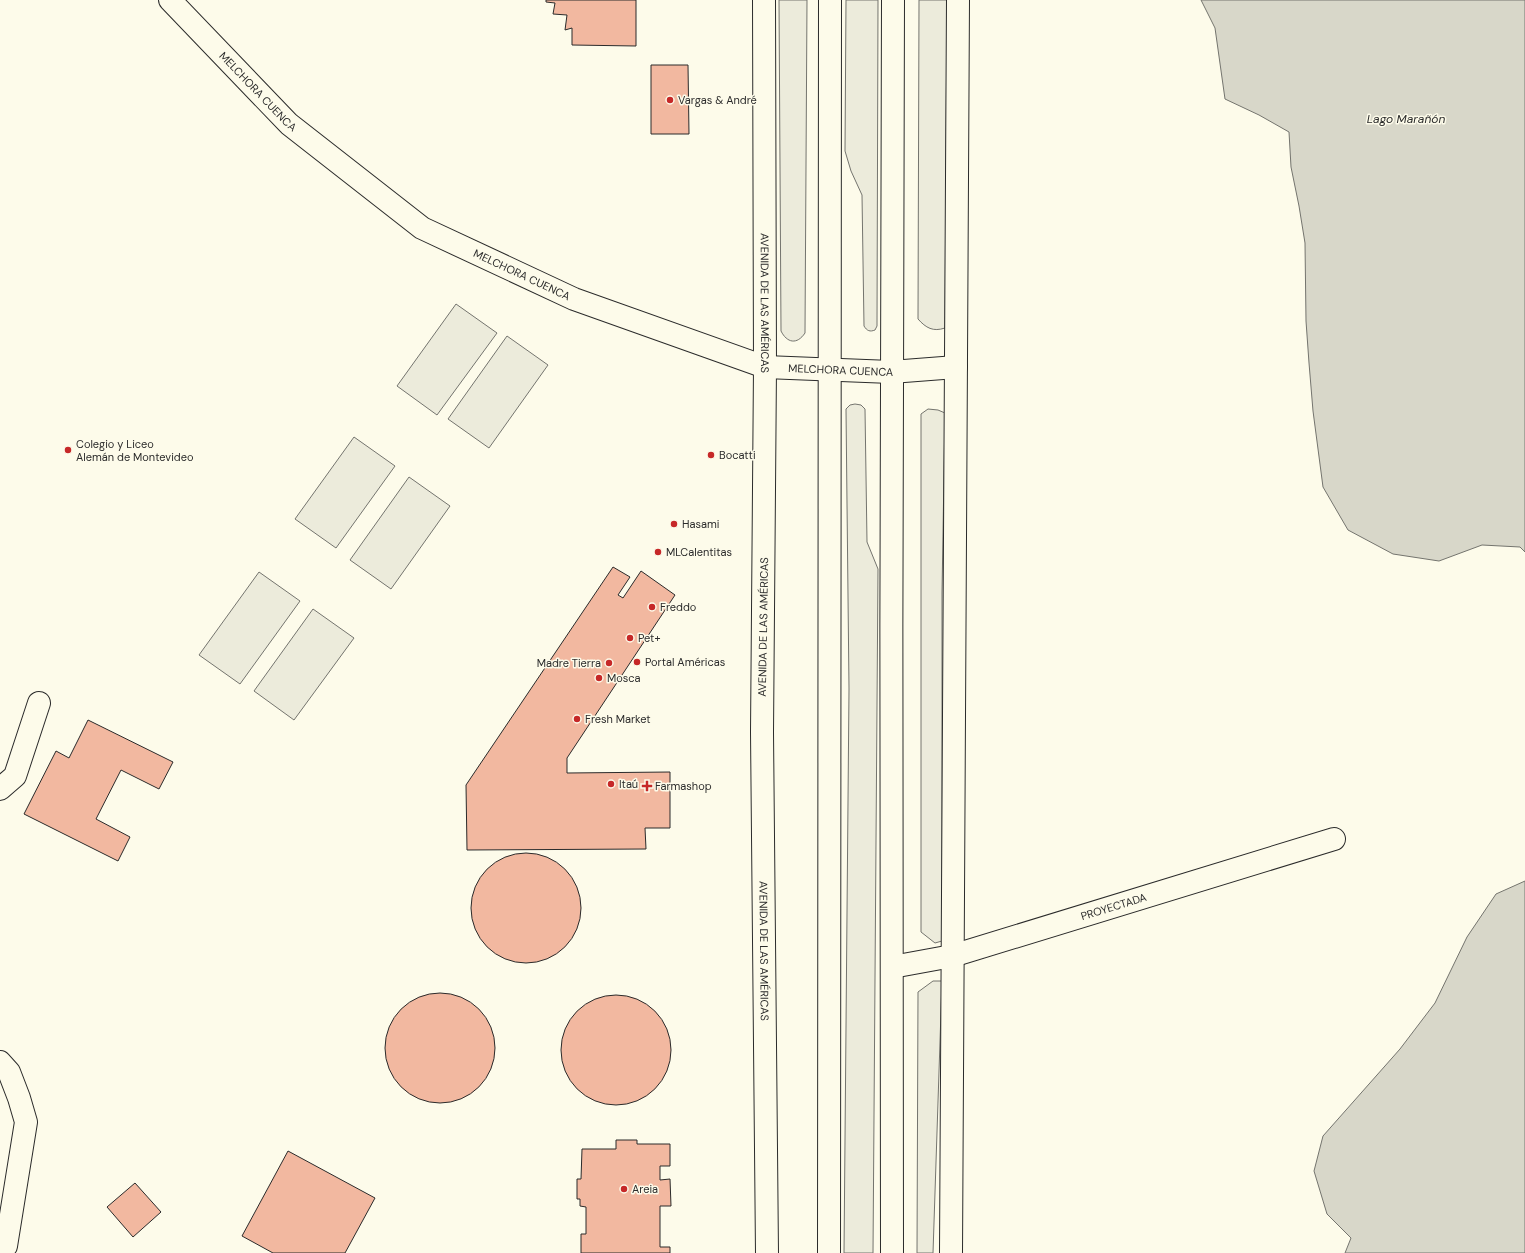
<svg xmlns="http://www.w3.org/2000/svg" width="1525" height="1253" font-family="'DM Sans',sans-serif">
<rect width="100%" height="100%" fill="#fdfbea"/>
<!-- green -->
<g fill="#ecebdb" stroke="#74746e">
<path d="M 779,0 L 807,0 L 805,333 C 797,345 787,343 781,331 Z"/>
<path d="M 846,0 L 878,0 L 877,326 L 875,330 C 870,332 867,331 864,326 L 862,195 L 851,171 L 845,151 Z"/>
<path d="M 919,0 L 947,0 L 945,328 C 933,332 926,328 918,319 Z"/>
<path d="M 456,304 L 497,333 L 437,415 L 397,386 Z"/>
<path d="M 507,336 L 548,365 L 489,448 L 448,419 Z"/>
<path d="M 855,404 L 861,405 L 865,409 L 867,542 L 878,569 L 873,1253 L 844,1253 L 849,689 L 846,409 L 850,405 Z"/>
<path d="M 928,409 L 938,410 L 945,413 L 942,593 L 942,941 L 935,943 L 921,932 L 921,414 Z"/>
<path d="M 354,437 L 395,466 L 336,548 L 295,519 Z"/>
<path d="M 409,477 L 450,506 L 391,589 L 350,560 Z"/>
<path d="M 259,572 L 300,601 L 240,684 L 199,655 Z"/>
<path d="M 313,609 L 354,638 L 294,720 L 254,691 Z"/>
<path d="M 933,981 L 942,981 L 933,1253 L 917,1253 L 918,992 Z"/>
</g>
<!-- water -->
<g fill="#d8d7c9" stroke="#74746e">
<path d="M 1201,0 L 1525,0 L 1525,552 L 1520,547 L 1482,545 L 1439,561 L 1393,554 L 1348,530 L 1323,487 L 1313,411 L 1309,363 L 1306,321 L 1305,243 L 1299,206 L 1291,167 L 1289,132 L 1259,115 L 1225,99 L 1215,28 Z"/>
<path d="M 1525,881 L 1525,1253 L 1345,1253 L 1351,1238 L 1327,1214 L 1314,1171 L 1323,1136 L 1400,1049 L 1435,1003 L 1467,937 L 1496,894 Z"/>
</g>
<!-- building -->
<g fill="#f2b8a0" stroke="#2b2b2b">
<path d="M 546,0 L 636,0 L 636,46 L 572,45 L 572,28 L 565,30 L 567,15 L 553,14 L 555,3 L 546,2 Z"/>
<path d="M 651,65 L 688,65 L 689,134 L 651,134 Z"/>
<path d="M 613,567 L 630,577 L 618,595 L 623,598 L 641,571 L 675,595 L 567,758 L 567,773 L 670,772 L 670,828 L 645,828 L 646,849 L 467,850 L 466,785 Z"/>
<path d="M 88,720 L 173,762 L 159,789 L 121,770 L 96,819 L 130,837 L 118,861 L 24,814 L 56,751 L 69,758 Z"/>
<circle cx="526" cy="908" r="55"/>
<circle cx="440" cy="1048" r="55"/>
<circle cx="616" cy="1050" r="55"/>
<path d="M 616,1140 L 637,1140 L 637,1144 L 670,1144 L 670,1166 L 660,1166 L 660,1180 L 670,1179 L 671,1206 L 660,1206 L 660,1247 L 670,1247 L 670,1253 L 581,1253 L 581,1234 L 586,1234 L 586,1207 L 580,1206 L 580,1199 L 577,1199 L 577,1179 L 581,1179 L 582,1149 L 616,1149 Z"/>
<path d="M 288,1151 L 375,1198 L 345,1253 L 273,1253 L 242,1236 Z"/>
<path d="M 135,1183 L 161,1212 L 133,1237 L 107,1207 Z"/>
</g>
<g fill="none" stroke-linecap="round" stroke-linejoin="round">
<defs>
<g id="minor">
<path id="s1" d="M 170,0 L 289,124 L 422,228 L 574,299 L 765,367 L 891,372 L 956,367"/>
<path id="s2" d="M 764,0 L 765,367 L 762,732 L 767,1253"/>
<path d="M 0,789 L 15,776 L 39,703"/>
<path id="s3" d="M 892,967 L 952,956 L 1334,839"/>
<path d="M 0,1062 L 9,1072 L 19,1098 L 26,1122 L 6,1246"/>
<path d="M 951,1253 L 958,0"/>
</g>
<g id="highway">
<path d="M 829,1253 L 830,0"/>
<path d="M 892,1253 C 892,835 890,418 893,0"/>
</g>
</defs>
<!-- minor casing -->
<use href="#minor" stroke="#2b2b2b" stroke-width="24"/>
<!-- highway casing -->
<use href="#highway" stroke="#2b2b2b" stroke-width="24"/>
<!-- minor -->
<use href="#minor" stroke="#fdfbea" stroke-width="22"/>
<!-- highway -->
<use href="#highway" stroke="#fdfbea" stroke-width="22"/>
</g>
<!-- markers -->
<g fill="#c62828" stroke="#fdfbea" stroke-width="1.5">
<circle cx="670" cy="100" r="4"/>
<circle cx="68" cy="450" r="4"/>
<circle cx="711" cy="455" r="4"/>
<circle cx="674" cy="524" r="4"/>
<circle cx="658" cy="552" r="4"/>
<circle cx="652" cy="607" r="4"/>
<circle cx="630" cy="638" r="4"/>
<circle cx="637" cy="662" r="4"/>
<circle cx="609" cy="663" r="4"/>
<circle cx="599" cy="678" r="4"/>
<circle cx="577" cy="719" r="4"/>
<circle cx="611" cy="784" r="4"/>
<path d="M645 780h4v4h4v4h-4v4h-4v-4h-4v-4h4z"/>
<circle cx="624" cy="1189" r="4"/>
</g>
<g text-anchor="middle" stroke-width="3" stroke-linejoin="round" paint-order="stroke">
<!-- street labels -->
<g font-size="11" fill="#2b2b2b" stroke="#fdfbea">
<text dy="4" stroke="none"><textPath href="#s1" startOffset="127">MELCHORA CUENCA</textPath></text>
<text dy="4" stroke="none"><textPath href="#s1" startOffset="451">MELCHORA CUENCA</textPath></text>
<text dy="4" stroke="none"><textPath href="#s2" startOffset="303">AVENIDA DE LAS AMÉRICAS</textPath></text>
<text dy="4" stroke="none"><textPath href="#s1" startOffset="787">MELCHORA CUENCA</textPath></text>
<text transform="translate(763 627) rotate(-89)" y="4">AVENIDA DE LAS AMÉRICAS</text>
<text dy="4" stroke="none"><textPath href="#s3" startOffset="230">PROYECTADA</textPath></text>
<text dy="4" stroke="none"><textPath href="#s2" startOffset="951">AVENIDA DE LAS AMÉRICAS</textPath></text>
</g>
<!-- poi labels -->
<g font-size="11" fill="#2b2b2b" stroke="#fdfbea" text-anchor="start">
<text x="678" y="104">Vargas &amp; André</text>
<text x="76" y="448">Colegio y Liceo<tspan x="76" dy="13">Alemán de Montevideo</tspan></text>
<text x="719" y="459">Bocatti</text>
<text x="682" y="528">Hasami</text>
<text x="666" y="556">MLCalentitas</text>
<text x="660" y="611">Freddo</text>
<text x="638" y="642">Pet+</text>
<text x="645" y="666">Portal Américas</text>
<text x="601" y="667" text-anchor="end">Madre Tierra</text>
<text x="607" y="682">Mosca</text>
<text x="585" y="723">Fresh Market</text>
<text x="619" y="788">Itaú</text>
<text x="655" y="790">Farmashop</text>
<text x="632" y="1193">Areia</text>
</g>
<!-- water labels -->
<g font-size="12" font-style="italic" fill="#2b2b2b" stroke="#fdfbea">
<text x="1406" y="123">Lago Marañón</text>
</g>
</g>
</svg>
